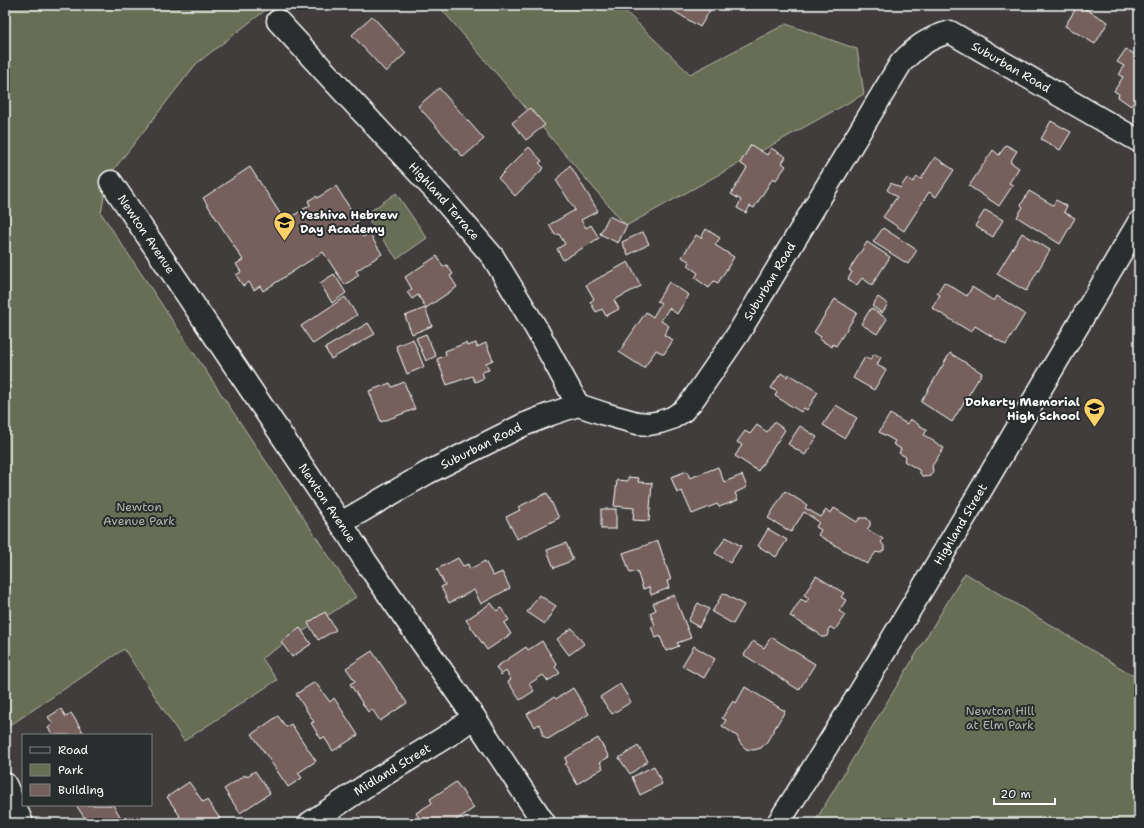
<svg xmlns="http://www.w3.org/2000/svg" width="1144" height="828" font-family="'Shantell Sans',sans-serif">
<rect width="100%" height="100%" fill="#403d3c"/>
<filter id="ink" filterUnits="userSpaceOnUse"><feTurbulence type="fractalNoise" baseFrequency=".025" numOctaves="2"/><feDisplacementMap in="SourceGraphic" scale="8" xChannelSelector="R" yChannelSelector="G"/><feConvolveMatrix kernelMatrix="1 2 1 2 8 2 1 2 1" color-interpolation-filters="sRGB"/></filter>
<g filter="url(#ink)">
<!-- green -->
<g fill="#676e54" stroke="#b3b6aa">
<path d="M 5,5 L 272,5 L 196,64 L 108,177 L 101,213 L 356,597 L 262,658 L 277,680 L 184,741 L 124,649 L 9,726 L 5,716 Z"/>
<path d="M 438,5 L 619,5 L 690,74 L 786,24 L 857,49 L 864,94 L 626,226 Z"/>
<path d="M 396,193 L 427,238 L 397,259 L 365,215 Z"/>
<path d="M 965,573 L 1139,679 L 1139,823 L 814,823 Z"/>
</g>
<!-- building -->
<g fill="#74615d" stroke="#fff">
<path d="M 664,5 L 713,5 L 700,27 Z"/>
<path d="M 1078,5 L 1108,22 L 1095,44 L 1065,26 Z"/>
<path d="M 372,16 L 406,53 L 386,72 L 352,35 Z"/>
<path d="M 1126,49 L 1139,57 L 1139,107 L 1133,103 L 1131,106 L 1118,97 L 1119,94 L 1114,91 L 1123,77 L 1119,75 L 1124,66 L 1117,62 Z"/>
<path d="M 439,88 L 484,139 L 463,157 L 418,106 Z"/>
<path d="M 530,108 L 545,125 L 526,140 L 512,123 Z"/>
<path d="M 1051,121 L 1071,132 L 1060,150 L 1041,139 Z"/>
<path d="M 751,145 L 767,155 L 771,148 L 786,157 L 782,163 L 786,166 L 776,180 L 773,178 L 754,208 L 750,206 L 746,213 L 737,208 L 741,200 L 731,194 L 747,168 L 740,163 Z"/>
<path d="M 1006,145 L 1017,151 L 1010,162 L 1019,168 L 1009,183 L 1013,185 L 999,206 L 969,186 L 993,150 L 999,155 Z"/>
<path d="M 529,147 L 542,161 L 539,163 L 544,168 L 515,196 L 498,178 Z"/>
<path d="M 935,157 L 954,170 L 936,197 L 929,192 L 904,231 L 883,217 L 897,197 L 887,190 L 891,183 L 900,188 L 907,178 L 913,182 L 917,177 L 921,179 Z"/>
<path d="M 570,165 L 598,211 L 581,220 L 586,228 L 591,225 L 599,238 L 563,260 L 557,249 L 565,244 L 559,234 L 555,235 L 549,225 L 575,210 L 556,180 Z"/>
<path d="M 250,167 L 285,221 L 310,205 L 308,201 L 316,196 L 317,198 L 336,186 L 358,221 L 354,224 L 363,237 L 369,233 L 382,254 L 356,271 L 359,275 L 345,285 L 323,252 L 263,291 L 260,286 L 254,290 L 249,282 L 243,286 L 236,275 L 241,272 L 236,264 L 243,260 L 203,198 Z"/>
<path d="M 1029,191 L 1053,205 L 1056,200 L 1067,206 L 1064,212 L 1075,218 L 1060,244 L 1017,217 L 1023,207 L 1021,205 Z"/>
<path d="M 985,210 L 1003,220 L 993,237 L 975,226 Z"/>
<path d="M 609,216 L 627,225 L 618,243 L 600,234 Z"/>
<path d="M 883,228 L 917,250 L 908,264 L 873,242 Z"/>
<path d="M 706,229 L 720,238 L 715,245 L 734,257 L 718,283 L 714,281 L 709,288 L 695,278 L 698,273 L 688,266 L 690,262 L 682,257 L 696,235 L 701,238 Z"/>
<path d="M 643,232 L 649,244 L 628,255 L 622,242 Z"/>
<path d="M 1022,233 L 1050,250 L 1026,291 L 997,274 Z"/>
<path d="M 867,242 L 890,257 L 872,285 L 862,278 L 857,285 L 848,279 L 852,272 L 849,270 Z"/>
<path d="M 437,256 L 443,267 L 447,265 L 453,274 L 450,276 L 457,287 L 426,308 L 418,295 L 412,299 L 407,292 L 412,289 L 405,277 Z"/>
<path d="M 628,262 L 641,286 L 614,300 L 619,309 L 606,316 L 602,309 L 596,312 L 590,302 L 594,299 L 586,285 Z"/>
<path d="M 334,274 L 346,293 L 332,303 L 320,283 Z"/>
<path d="M 669,282 L 689,295 L 677,314 L 669,308 L 661,321 L 669,326 L 664,335 L 673,340 L 664,354 L 656,350 L 644,368 L 619,352 L 646,312 L 653,317 L 661,303 L 657,301 Z"/>
<path d="M 944,282 L 967,296 L 972,287 L 994,301 L 997,296 L 1025,314 L 1006,345 L 975,326 L 971,332 L 932,308 L 940,295 L 937,293 Z"/>
<path d="M 345,297 L 357,315 L 313,344 L 301,326 Z"/>
<path d="M 878,297 L 888,304 L 882,313 L 872,306 Z"/>
<path d="M 835,299 L 857,313 L 836,346 L 833,344 L 832,347 L 819,339 L 821,337 L 814,332 Z"/>
<path d="M 425,308 L 432,326 L 412,334 L 405,316 Z"/>
<path d="M 871,308 L 887,319 L 877,334 L 861,324 Z"/>
<path d="M 368,323 L 375,334 L 331,359 L 325,348 Z"/>
<path d="M 426,334 L 436,356 L 426,361 L 416,338 Z"/>
<path d="M 413,339 L 424,367 L 407,374 L 396,346 Z"/>
<path d="M 466,343 L 467,346 L 476,343 L 477,347 L 486,343 L 493,360 L 486,363 L 489,370 L 482,372 L 484,378 L 475,382 L 472,376 L 447,385 L 437,359 L 446,355 L 445,351 Z"/>
<path d="M 950,353 L 982,373 L 952,422 L 921,402 Z"/>
<path d="M 874,354 L 881,357 L 877,365 L 886,370 L 874,390 L 853,378 L 865,357 L 870,360 Z"/>
<path d="M 781,373 L 787,377 L 788,374 L 818,392 L 807,410 L 804,408 L 801,412 L 775,396 L 777,392 L 771,388 Z"/>
<path d="M 404,382 L 415,409 L 381,422 L 369,391 L 390,383 L 392,387 Z"/>
<path d="M 836,405 L 857,418 L 844,438 L 823,425 Z"/>
<path d="M 890,414 L 907,424 L 910,419 L 927,430 L 924,435 L 944,448 L 932,466 L 933,471 L 930,476 L 927,477 L 922,476 L 920,473 L 919,470 L 904,461 L 906,457 L 899,453 L 901,449 L 893,444 L 895,441 L 879,432 Z"/>
<path d="M 774,422 L 785,430 L 758,471 L 735,456 L 742,445 L 737,442 L 745,431 L 750,434 L 757,425 L 767,432 Z"/>
<path d="M 800,426 L 817,437 L 805,455 L 788,444 Z"/>
<path d="M 718,467 L 724,482 L 742,475 L 747,487 L 735,493 L 738,500 L 719,507 L 717,504 L 692,514 L 682,491 L 677,493 L 671,477 L 687,471 L 690,478 Z"/>
<path d="M 628,477 L 639,478 L 638,482 L 652,483 L 649,521 L 633,520 L 634,508 L 614,506 L 617,480 L 628,481 Z"/>
<path d="M 785,491 L 807,505 L 805,508 L 821,517 L 826,510 L 831,513 L 834,508 L 857,522 L 860,518 L 867,518 L 870,522 L 870,526 L 867,529 L 883,539 L 881,542 L 884,546 L 884,550 L 880,553 L 876,552 L 867,564 L 818,535 L 821,530 L 816,527 L 819,522 L 804,512 L 791,532 L 768,518 Z"/>
<path d="M 547,493 L 559,518 L 517,539 L 506,517 L 520,510 L 518,507 Z"/>
<rect x="601" y="509" width="15" height="20"/>
<path d="M 768,529 L 787,540 L 776,557 L 758,546 Z"/>
<path d="M 726,537 L 741,546 L 730,563 L 715,553 Z"/>
<path d="M 658,541 L 671,580 L 667,581 L 669,588 L 651,595 L 649,587 L 643,589 L 637,571 L 630,573 L 623,553 Z"/>
<path d="M 566,543 L 573,560 L 554,568 L 547,550 Z"/>
<path d="M 458,558 L 463,566 L 468,564 L 470,569 L 485,561 L 493,576 L 502,572 L 510,588 L 481,604 L 474,590 L 449,603 L 441,587 L 445,585 L 437,569 Z"/>
<path d="M 816,576 L 844,593 L 841,597 L 846,600 L 839,611 L 845,615 L 835,630 L 830,627 L 828,630 L 828,633 L 827,636 L 824,637 L 821,637 L 818,633 L 790,616 L 801,599 L 806,602 L 809,598 L 804,595 Z"/>
<path d="M 723,593 L 744,605 L 733,624 L 712,612 Z"/>
<path d="M 539,595 L 556,606 L 545,624 L 527,612 Z"/>
<path d="M 674,595 L 691,638 L 677,643 L 679,646 L 666,651 L 660,636 L 656,638 L 651,627 L 655,625 L 650,613 L 656,610 L 653,603 Z"/>
<path d="M 491,603 L 497,611 L 501,608 L 509,620 L 504,623 L 511,634 L 487,650 L 466,620 Z"/>
<path d="M 698,603 L 709,609 L 699,627 L 688,621 Z"/>
<path d="M 325,612 L 336,630 L 318,640 L 308,623 Z"/>
<path d="M 300,628 L 311,644 L 292,657 L 281,642 Z"/>
<path d="M 572,628 L 584,644 L 569,655 L 557,639 Z"/>
<path d="M 771,637 L 815,664 L 799,690 L 744,655 L 753,641 L 764,648 Z"/>
<path d="M 542,641 L 557,665 L 555,667 L 560,673 L 548,681 L 543,675 L 529,684 L 534,691 L 520,700 L 508,682 L 511,680 L 506,671 L 501,675 L 496,667 L 526,647 L 528,650 Z"/>
<path d="M 694,646 L 715,659 L 704,678 L 682,666 Z"/>
<path d="M 372,651 L 407,703 L 380,721 L 372,709 L 368,712 L 350,684 L 355,681 L 346,668 Z"/>
<path d="M 315,682 L 330,702 L 334,698 L 358,735 L 333,751 L 324,737 L 321,739 L 311,723 L 314,722 L 296,694 Z"/>
<path d="M 620,684 L 631,702 L 612,714 L 600,697 Z"/>
<path d="M 745,687 L 785,711 L 766,743 L 761,748 L 754,750 L 746,749 L 740,743 L 737,736 L 722,726 L 726,720 L 722,718 L 733,701 L 736,703 Z"/>
<path d="M 573,688 L 589,714 L 548,739 L 546,738 L 542,735 L 542,728 L 539,724 L 535,727 L 527,714 L 554,697 L 556,699 Z"/>
<path d="M 61,709 L 66,717 L 71,713 L 85,735 L 53,735 L 48,728 L 53,724 L 48,717 Z"/>
<path d="M 278,716 L 286,727 L 291,724 L 316,761 L 298,773 L 302,778 L 288,787 L 252,734 Z"/>
<path d="M 598,738 L 609,757 L 600,762 L 603,768 L 577,784 L 565,764 L 567,763 L 565,758 Z"/>
<path d="M 638,746 L 648,761 L 630,774 L 619,758 Z"/>
<path d="M 654,766 L 662,784 L 640,795 L 632,777 Z"/>
<path d="M 255,771 L 270,793 L 240,813 L 224,789 L 245,775 L 246,777 Z"/>
<path d="M 189,782 L 203,802 L 207,800 L 223,823 L 179,823 L 176,819 L 180,816 L 167,797 Z"/>
<path d="M 456,782 L 474,808 L 452,823 L 422,823 L 416,813 L 432,803 L 430,799 Z"/>
<path d="M 76,805 L 113,805 L 120,816 L 110,823 L 88,823 Z"/>
</g>
<g fill="none" stroke-linecap="round" stroke-linejoin="round">
<defs>
<g id="minor">
<path id="s1" d="M 278,21 L 443,199 L 493,257 L 536,328 L 578,405"/>
<path id="s2" d="M 111,182 L 344,528 L 366,562 L 474,717 L 544,823"/>
<path id="s3" d="M 341,523 L 427,473 L 523,425 L 551,414 L 578,405 L 605,414 L 637,423 L 649,424 L 660,422 L 672,418 L 683,411 L 692,401 L 738,334 L 901,63 C 916,47 928,38 950,32 L 1139,141"/>
<path d="M 5,784 L 22,823"/>
<path id="s4" d="M 310,823 L 364,787 L 452,733 L 474,717"/>
</g>
<g id="secondary">
<path id="s5" d="M 778,823 C 826,750 870,676 915,601 C 990,475 1064,349 1139,222"/>
</g>
</defs>
<!-- minor casing -->
<use href="#minor" stroke="#fff" stroke-width="25"/>
<!-- secondary casing -->
<use href="#secondary" stroke="#fff" stroke-width="25"/>
<!-- minor -->
<use href="#minor" stroke="#2a2d2e" stroke-width="22"/>
<!-- secondary -->
<use href="#secondary" stroke="#2a2d2e" stroke-width="22"/>
</g>
</g>
<!-- icons -->
<defs>
<symbol id="school-pin" viewBox="-11 -11 22 30"><path d="M0 17L-7.5 6A9.5 9.5 0 1 1 7.5 6Z" fill="#ffd166" stroke="#2a2d2e"/><path d="M0-5L7-2L0 1L-7-2ZM-4 1L0 2.5L4 1V4Q0 6-4 4Z" fill="#111"/></symbol>
</defs>
<g fill-rule="evenodd">
<use href="#school-pin" x="272" y="210" width="25" height="34"/>
<use href="#school-pin" x="1082" y="396" width="25" height="34"/>
</g>
<g text-anchor="middle" stroke-width="4" stroke-linejoin="round" paint-order="stroke">
<!-- street labels -->
<g font-size="12" fill="#fff" stroke="#2a2d2e">
<text dy="4" stroke="none"><textPath href="#s3" startOffset="916">Suburban Road</textPath></text>
<text dy="4" stroke="none"><textPath href="#s1" startOffset="245">Highland Terrace</textPath></text>
<text dy="4" stroke="none"><textPath href="#s2" startOffset="63">Newton Avenue</textPath></text>
<text dy="4" stroke="none"><textPath href="#s3" startOffset="532">Suburban Road</textPath></text>
<text dy="4" stroke="none"><textPath href="#s3" startOffset="160">Suburban Road</textPath></text>
<text dy="4" stroke="none"><textPath href="#s2" startOffset="387">Newton Avenue</textPath></text>
<text dy="4" stroke="none"><textPath href="#s5" startOffset="350">Highland Street</textPath></text>
<text dy="4" stroke="none"><textPath href="#s4" startOffset="98">Midland Street</textPath></text>
</g>
<!-- poi labels -->
<g font-size="12" font-weight="bold" fill="#fff" stroke="#2a2d2e" text-anchor="start">
<text x="300" y="219">Yeshiva Hebrew<tspan x="300" dy="14">Day Academy</tspan></text>
<text x="1080" y="406" text-anchor="end">Doherty Memorial<tspan x="1080" dy="14">High School</tspan></text>
</g>
<!-- park labels -->
<g font-size="12" fill="#b3b6aa" stroke="#2a2d2e">
<text x="139" y="511">Newton<tspan x="139" dy="14">Avenue Park</tspan></text>
<text x="1000" y="715">Newton Hill<tspan x="1000" dy="14">at Elm Park</tspan></text>
</g>
</g>
<!-- margin -->
<rect width="1144" height="828" fill="none" stroke="#2a2d2e" stroke-width="20"/>
<rect x="10" y="10" width="1124" height="808" fill="none" stroke="#fff" stroke-width="1.5" filter="url(#ink)"/>
<!-- legend -->
<rect x="22" y="734" width="130" height="72" fill="#2a2d2e" stroke="#7f8182"/>
<rect x="30" y="747" width="20" height="6" fill="#2a2d2e" stroke="#7f8182"/>
<text x="58" y="754" font-size="12" fill="#ffffff">Road</text>
<rect x="30" y="764" width="20" height="12" fill="#676e54" stroke="#7f8182"/>
<text x="58" y="774" font-size="12" fill="#ffffff">Park</text>
<rect x="30" y="784" width="20" height="12" fill="#74615d" stroke="#7f8182"/>
<text x="58" y="794" font-size="12" fill="#ffffff">Building</text>
<!-- scale -->
<path d="M994 798v6h61v-6" fill="none" stroke="#ffffff" stroke-width="2"/>
<text x="1000" y="798" font-size="12" fill="#ffffff" stroke="#2a2d2e" stroke-width="3" paint-order="stroke">20 m</text>
</svg>
